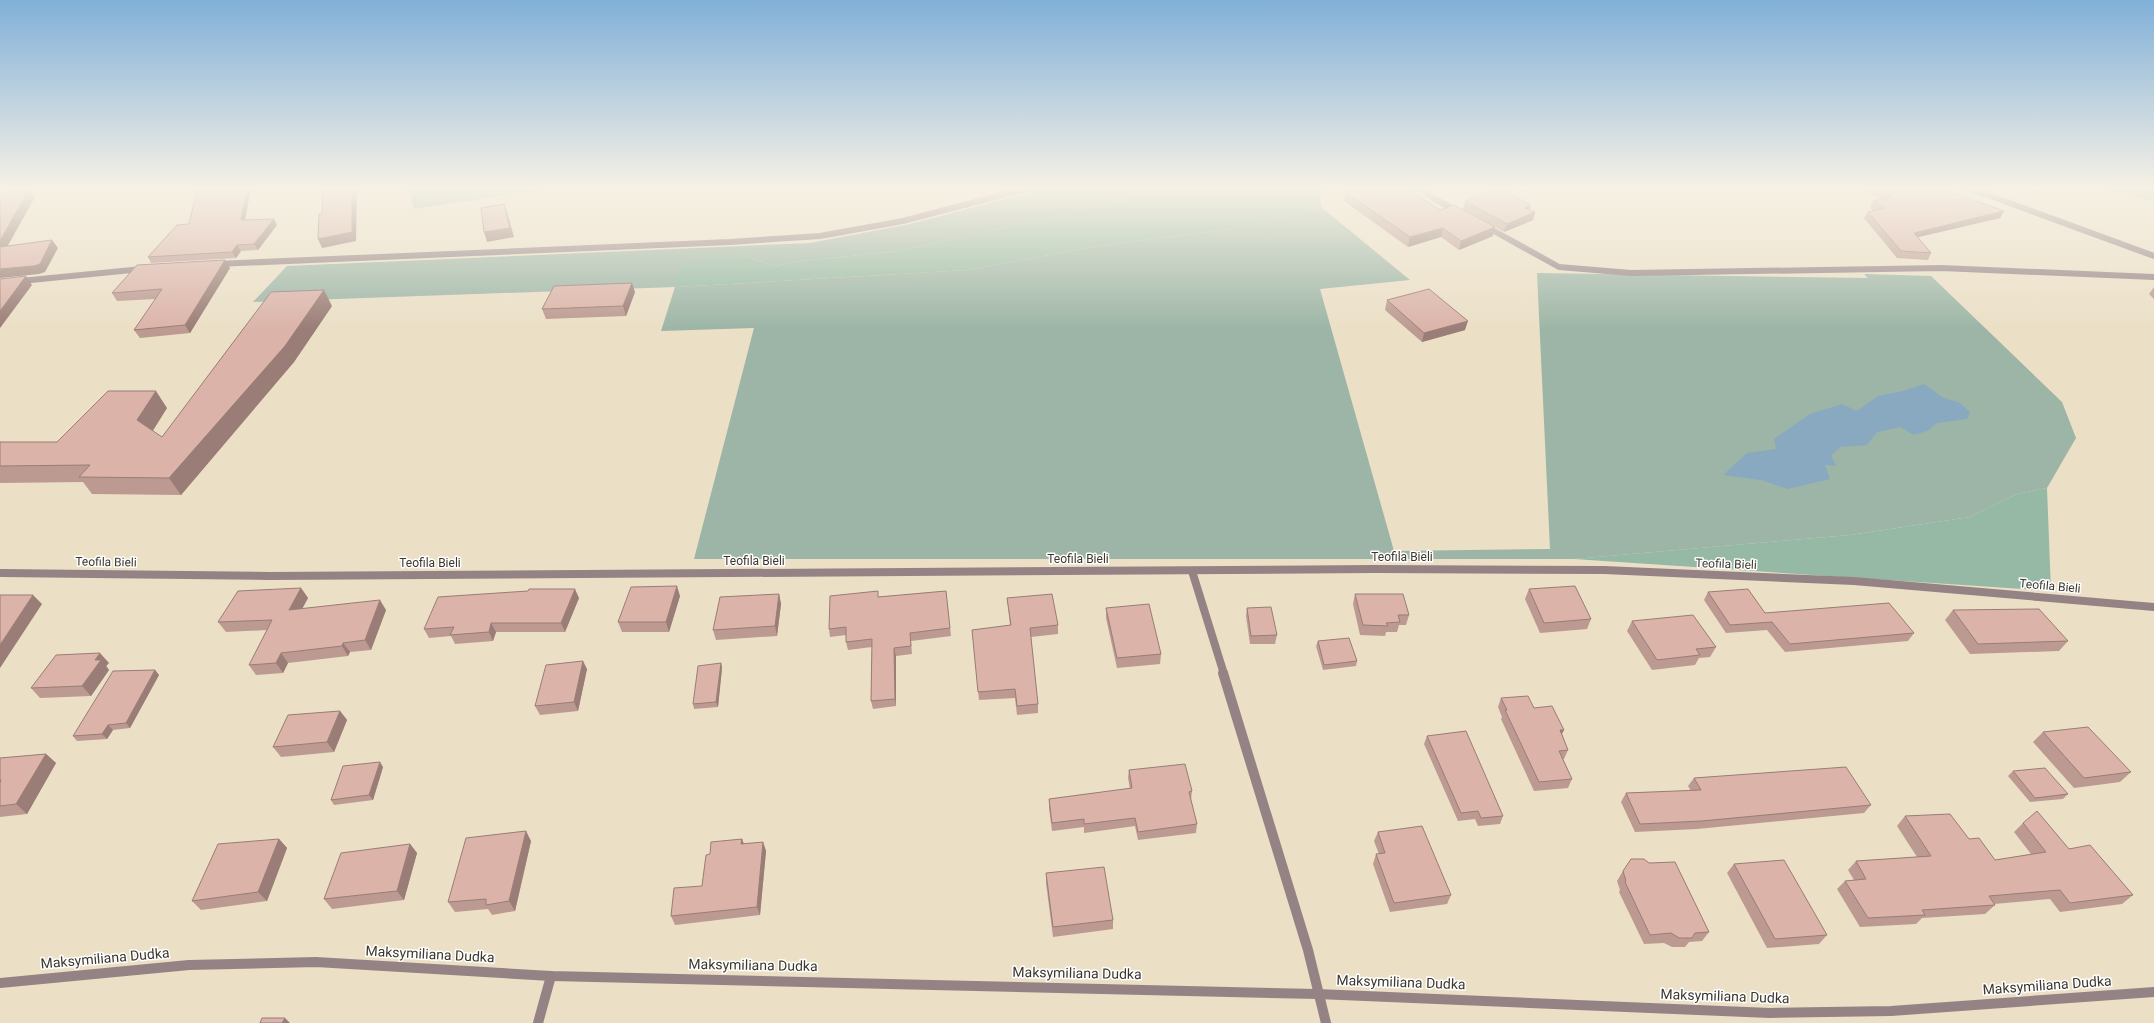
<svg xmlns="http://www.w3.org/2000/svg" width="2154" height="1023" font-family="Roboto,sans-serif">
<rect width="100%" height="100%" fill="#ebdfc6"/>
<!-- green -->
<g fill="#9cb5a6">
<path d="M 409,187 L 560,187 L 414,209 Z"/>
<path d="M 1052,187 L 1174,187 L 1072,213 L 898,251 L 801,261 L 774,266 L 743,255 L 676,287 L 968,270 L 1103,245 L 1241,228 L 1321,207 L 1410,280 L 1320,289 L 1394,551 L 1550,549 L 1537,273 L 1868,278 L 1864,274 L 1931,276 L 2062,402 L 2076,438 L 2047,488 L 2017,494 L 1970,517 L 1850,535 L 1574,559 L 694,559 L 754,328 L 661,331 L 675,287 L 253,302 L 287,266 L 810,243 L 910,224 Z"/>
<path d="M 2101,187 L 2154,187 L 2154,202 Z"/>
</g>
<!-- forest -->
<g fill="#95b9a4">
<path d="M 1174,187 L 1319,187 L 1321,207 L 1241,228 L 1103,245 L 968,270 L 676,287 L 680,264 L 743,255 L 774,266 L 801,261 L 898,251 L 1072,213 Z"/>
<path d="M 2047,488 L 2051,591 L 1574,559 L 1850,535 L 1970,517 L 2017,494 Z"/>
</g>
<!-- water -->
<path fill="#88a9c0" d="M 1924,384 L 1942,397 L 1960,403 L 1970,412 L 1967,419 L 1937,423 L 1927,431 L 1914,435 L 1900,427 L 1877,432 L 1867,445 L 1841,447 L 1831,455 L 1836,466 L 1825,465 L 1830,479 L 1788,489 L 1761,480 L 1723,475 L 1747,453 L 1776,449 L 1774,439 L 1810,414 L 1842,404 L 1857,411 L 1878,396 L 1903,391 Z"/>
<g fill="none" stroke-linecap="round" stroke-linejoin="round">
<!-- street-far2 -->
<g stroke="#958284" stroke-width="6">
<path d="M 1419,187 L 1433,198 L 1459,212"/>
<path d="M 1966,187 L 2154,256"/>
<path d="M 1485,226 L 1559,267 L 1631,273 L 1941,268 L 2154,277"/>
<path d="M 216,264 L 730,242 L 820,236 L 903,221 L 1033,187"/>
<path d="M 0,283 L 142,269"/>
</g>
<!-- street-far1 -->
<g stroke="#958284" stroke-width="8">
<path d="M 1192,571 L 1224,674"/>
<path d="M 0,573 L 269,576 L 1375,569 L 1604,570 L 1854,581 L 2154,607"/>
</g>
<!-- street -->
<g stroke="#958284" stroke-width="10">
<path d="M 1223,673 L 1308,950 L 1326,1023"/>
<path d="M 0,983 L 189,965 L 316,962 L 551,976 L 1317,994 L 1770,1013 L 1891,1011 L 2154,992"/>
<path d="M 538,1023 L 551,976"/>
</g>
</g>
<!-- wall -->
<g fill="#bc9a91">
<path d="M 210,187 L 251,187 L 245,220 L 277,225 L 258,250 L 241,251 L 236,258 L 151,263 L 148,257 L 189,224 Z"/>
<path d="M 1353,187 L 1405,187 L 1440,210 L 1493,236 L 1459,250 L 1441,237 L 1408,247 L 1344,201 L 1345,192 L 1356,189 Z"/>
<path d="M 1859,187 L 1937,187 L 2004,211 L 2000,218 L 1918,237 L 1931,253 L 1928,260 L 1897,258 L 1864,218 L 1868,212 L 1874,210 L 1870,208 L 1873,201 L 1881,199 Z"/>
<path d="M 1465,201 L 1531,205 L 1529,210 L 1535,212 L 1533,220 L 1504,232 L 1463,209 Z"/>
<path d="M 230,268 L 190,333 L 140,338 L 134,330 L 156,299 L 117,301 L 112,293 Z"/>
<path d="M 2154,287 L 2154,299 L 2149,294 Z"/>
<path d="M 635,292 L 626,316 L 546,319 L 542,309 Z"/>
<path d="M 1387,300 L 1465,330 L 1422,342 L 1385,310 Z"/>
<path d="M 332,306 L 294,362 L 181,495 L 92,494 L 83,482 L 0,483 L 0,442 L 57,442 L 167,408 L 152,431 L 162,437 Z"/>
<path d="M 301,588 L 308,598 L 302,609 L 386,610 L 371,650 L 350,652 L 348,656 L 288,663 L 283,673 L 256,675 L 249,665 L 267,630 L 226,632 L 218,622 Z"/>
<path d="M 1529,589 L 1591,619 L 1587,629 L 1540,633 L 1525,599 Z"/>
<path d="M 946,591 L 951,636 L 911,641 L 912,654 L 896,656 L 896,706 L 873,709 L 871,701 L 872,647 L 848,650 L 846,642 L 846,635 L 830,637 L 829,629 L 879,597 Z"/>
<path d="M 1708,592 L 1765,613 L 1914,633 L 1908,641 L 1785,652 L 1767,630 L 1726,633 L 1704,600 Z"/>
<path d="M 779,594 L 781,604 L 777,636 L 716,640 L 713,630 Z"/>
<path d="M 1355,594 L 1409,615 L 1406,625 L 1399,625 L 1397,632 L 1386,632 L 1385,636 L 1360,635 L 1353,604 Z"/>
<path d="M 680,596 L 669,632 L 622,632 L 618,622 Z"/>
<path d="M 579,598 L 565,632 L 496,632 L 493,641 L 455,644 L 451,636 L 429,638 L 424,629 Z"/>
<path d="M 1007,598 L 1058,625 L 1058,634 L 1031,637 L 1038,704 L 1038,713 L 1017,715 L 1015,698 L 979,700 L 972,630 L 1010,625 Z"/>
<path d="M 1106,608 L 1161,654 L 1160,664 L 1117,668 L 1106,618 Z"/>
<path d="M 1247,608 L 1277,635 L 1275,644 L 1250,644 L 1246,616 Z"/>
<path d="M 1953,610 L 2068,641 L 2059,651 L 1970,654 L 1945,620 Z"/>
<path d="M 1632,621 L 1716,647 L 1710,657 L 1699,658 L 1695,665 L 1652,670 L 1627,631 Z"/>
<path d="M 1318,641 L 1357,661 L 1356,666 L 1323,670 L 1316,646 Z"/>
<path d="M 109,663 L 106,666 L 109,670 L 91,696 L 40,698 L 31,688 Z"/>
<path d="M 721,663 L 722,668 L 718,707 L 694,709 L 693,704 Z"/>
<path d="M 587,669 L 578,711 L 540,715 L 535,706 Z"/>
<path d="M 155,670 L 159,675 L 130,728 L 113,730 L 107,739 L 77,741 L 73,736 Z"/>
<path d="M 1501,698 L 1534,708 L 1562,734 L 1568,750 L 1564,759 L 1563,759 L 1572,779 L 1568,788 L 1534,791 L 1501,719 L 1502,717 L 1498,707 Z"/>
<path d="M 340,711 L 347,720 L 334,752 L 281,757 L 273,747 Z"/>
<path d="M 2043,732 L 2131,772 L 2120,782 L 2074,788 L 2033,742 Z"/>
<path d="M 1427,736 L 1503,816 L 1500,824 L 1478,826 L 1475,819 L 1458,821 L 1424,744 Z"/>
<path d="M 46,754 L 56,763 L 27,814 L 0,817 L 0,758 Z"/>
<path d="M 383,767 L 373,800 L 334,805 L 331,800 Z"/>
<path d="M 1129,770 L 1192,791 L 1191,800 L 1197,824 L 1196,833 L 1138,840 L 1135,826 L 1084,833 L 1084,827 L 1052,831 L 1049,808 L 1049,799 L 1130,789 L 1128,778 Z"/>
<path d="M 2013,771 L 2068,794 L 2063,799 L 2030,802 L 2008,776 Z"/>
<path d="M 1694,778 L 1871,805 L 1864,813 L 1697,829 L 1635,832 L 1621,802 L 1626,793 L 1691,791 L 1688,786 Z"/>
<path d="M 1905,816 L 1969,839 L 1995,860 L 2031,854 L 2014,832 L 2023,823 L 2069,849 L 2133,895 L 2122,904 L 2060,912 L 2050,899 L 1994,904 L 1995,905 L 1985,914 L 1922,918 L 1916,924 L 1860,927 L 1837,889 L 1845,881 L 1854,880 L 1848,870 L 1856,861 L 1917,857 L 1897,826 Z"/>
<path d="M 1378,832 L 1451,895 L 1447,904 L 1390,912 L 1373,864 L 1376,854 L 1379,854 L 1374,841 Z"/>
<path d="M 279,839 L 287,848 L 267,901 L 201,910 L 192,901 Z"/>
<path d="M 742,839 L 744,844 L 763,842 L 766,851 L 760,915 L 675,925 L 671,916 L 702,886 L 710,854 Z"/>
<path d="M 531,841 L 515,911 L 492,915 L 488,909 L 455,912 L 448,902 Z"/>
<path d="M 410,844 L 417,853 L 404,900 L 332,909 L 324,899 Z"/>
<path d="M 1734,864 L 1827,935 L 1819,944 L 1767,948 L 1727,873 Z"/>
<path d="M 1623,871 L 1709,932 L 1702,941 L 1689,942 L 1685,947 L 1672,947 L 1664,943 L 1644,944 L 1619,892 L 1620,890 L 1617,881 Z"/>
<path d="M 1046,873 L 1113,920 L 1113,929 L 1053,937 L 1046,883 Z"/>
</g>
<!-- shaded-wall -->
<g fill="#997d76">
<path d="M 247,187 L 251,187 L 244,226 L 241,220 Z"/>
<path d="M 352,187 L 357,187 L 356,241 L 322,248 L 318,239 Z"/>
<path d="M 29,189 L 35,197 L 2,256 L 0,254 L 0,241 Z"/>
<path d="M 504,204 L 507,212 L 514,237 L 487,242 L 484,232 Z"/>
<path d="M 1531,205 L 1528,213 L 1525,208 Z"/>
<path d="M 2004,211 L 2000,218 L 1910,239 L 1914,233 Z"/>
<path d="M 1535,212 L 1533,220 L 1504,232 L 1507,224 Z"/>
<path d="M 274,219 L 277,225 L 258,250 L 254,244 Z"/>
<path d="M 1495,227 L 1493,236 L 1459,250 L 1461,241 Z"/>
<path d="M 1443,228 L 1441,237 L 1408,247 L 1410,237 Z"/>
<path d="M 52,240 L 58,248 L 45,272 L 39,274 L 0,278 L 0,269 Z"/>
<path d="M 237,245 L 241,251 L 236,258 L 232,252 Z"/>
<path d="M 225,260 L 230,268 L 190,333 L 185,325 Z"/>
<path d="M 26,276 L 32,285 L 0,328 L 0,311 Z"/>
<path d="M 632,283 L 635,292 L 626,316 L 623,306 Z"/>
<path d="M 324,290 L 332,306 L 294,362 L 181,495 L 169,478 Z"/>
<path d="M 1468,321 L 1465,330 L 1422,342 L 1424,333 Z"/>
<path d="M 156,391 L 167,408 L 149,437 L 137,420 Z"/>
<path d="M 677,586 L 680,596 L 669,632 L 666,622 Z"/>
<path d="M 301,588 L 308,598 L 296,620 L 289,610 Z"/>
<path d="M 575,589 L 579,598 L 565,632 L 561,623 Z"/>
<path d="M 779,594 L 781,604 L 777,636 L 775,626 Z"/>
<path d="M 33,595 L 42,604 L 0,668 L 0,645 Z"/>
<path d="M 380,600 L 386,610 L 371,650 L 365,640 Z"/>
<path d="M 491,623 L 496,632 L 493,641 L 489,632 Z"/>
<path d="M 343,643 L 350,652 L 348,656 L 342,646 Z"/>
<path d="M 894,648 L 896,656 L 896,706 L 895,699 Z"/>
<path d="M 100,653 L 109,663 L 106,666 L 109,670 L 91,696 L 82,686 L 95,660 Z"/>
<path d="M 281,653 L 288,663 L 283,673 L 276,663 Z"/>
<path d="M 583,661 L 587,669 L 578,711 L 574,702 Z"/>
<path d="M 721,663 L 722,668 L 718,707 L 716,702 Z"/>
<path d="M 155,670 L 159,675 L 130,728 L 126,723 Z"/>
<path d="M 340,711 L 347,720 L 334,752 L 327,742 Z"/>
<path d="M 108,725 L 113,730 L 107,739 L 102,734 Z"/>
<path d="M 1560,730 L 1564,730 L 1560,738 Z"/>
<path d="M 46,754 L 56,763 L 27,814 L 16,804 Z"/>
<path d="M 380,762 L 383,767 L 373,800 L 369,795 Z"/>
<path d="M 526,831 L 531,841 L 515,911 L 509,901 Z"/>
<path d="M 279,839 L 287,848 L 267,901 L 258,892 Z"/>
<path d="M 742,839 L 745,848 L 741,844 Z"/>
<path d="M 763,842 L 766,851 L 760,915 L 757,907 Z"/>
<path d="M 410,844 L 417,853 L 404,900 L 397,891 Z"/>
<path d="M 285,1018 L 290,1023 L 282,1023 Z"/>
</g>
<!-- building -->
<g fill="#dbb3a9" stroke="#997d76">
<path d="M 210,187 L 247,187 L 241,220 L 274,219 L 254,244 L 237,245 L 232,252 L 148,257 L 177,225 L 189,224 L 197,189 Z"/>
<path d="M 323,187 L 352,187 L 352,232 L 318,239 L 319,214 L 322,214 Z"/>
<path d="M 1363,187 L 1405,187 L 1440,210 L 1454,205 L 1495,227 L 1461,241 L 1443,228 L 1410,237 L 1345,192 Z"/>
<path d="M 1874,187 L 1937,187 L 2004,211 L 1914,233 L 1931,253 L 1901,251 L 1868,212 L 1885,208 L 1873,201 L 1892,197 Z"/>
<path d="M 1498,188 L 1531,205 L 1525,208 L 1535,212 L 1507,224 L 1465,201 Z"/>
<path d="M 29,189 L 0,241 L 0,194 Z"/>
<path d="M 504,204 L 510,228 L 484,232 L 481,208 Z"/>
<path d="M 52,240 L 40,264 L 34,266 L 0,269 L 0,247 Z"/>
<path d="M 225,260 L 185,325 L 134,330 L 162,289 L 112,293 L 137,265 Z"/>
<path d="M 26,276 L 0,311 L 0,279 Z"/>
<path d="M 632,283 L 623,306 L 542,309 L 554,286 Z"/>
<path d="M 1429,289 L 1468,321 L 1424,333 L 1387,300 Z"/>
<path d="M 324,290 L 285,346 L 169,478 L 79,477 L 90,465 L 0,466 L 0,442 L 57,442 L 108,391 L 156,391 L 137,420 L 162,437 L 271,292 Z"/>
<path d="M 677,586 L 666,622 L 618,622 L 631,587 Z"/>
<path d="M 1575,586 L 1591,619 L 1544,623 L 1529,589 Z"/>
<path d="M 301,588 L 289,610 L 380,600 L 365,640 L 343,643 L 342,646 L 281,653 L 276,663 L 249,665 L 272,620 L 218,622 L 238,591 Z"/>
<path d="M 529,589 L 575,589 L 561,623 L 491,623 L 489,632 L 450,635 L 454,627 L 424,629 L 438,597 L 528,591 Z"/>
<path d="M 1748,589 L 1765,613 L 1889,603 L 1914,633 L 1790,644 L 1772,622 L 1730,625 L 1708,592 Z"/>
<path d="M 878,591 L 878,597 L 946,591 L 950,628 L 910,633 L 911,646 L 894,648 L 895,699 L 871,701 L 872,639 L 846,642 L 846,627 L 829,629 L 830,596 Z"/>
<path d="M 779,594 L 775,626 L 713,630 L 720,597 Z"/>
<path d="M 1052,594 L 1058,625 L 1030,628 L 1038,704 L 1017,706 L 1015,689 L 978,692 L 972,630 L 1011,625 L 1007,598 Z"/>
<path d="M 1355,594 L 1403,594 L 1409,615 L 1398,615 L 1400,622 L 1386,623 L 1388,626 L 1363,625 Z"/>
<path d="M 0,595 L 33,595 L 0,645 Z"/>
<path d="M 1149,604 L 1161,654 L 1117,658 L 1106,608 Z"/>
<path d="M 1271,607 L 1277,635 L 1251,636 L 1247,608 Z"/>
<path d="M 2039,609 L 2068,641 L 1978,644 L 1953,610 Z"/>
<path d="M 1693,615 L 1716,647 L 1696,649 L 1700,655 L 1657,660 L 1632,621 Z"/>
<path d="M 1349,638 L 1357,661 L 1324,665 L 1318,641 Z"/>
<path d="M 100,653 L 95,660 L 101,660 L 82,686 L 31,688 L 56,655 Z"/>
<path d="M 583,661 L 574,702 L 535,706 L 546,665 Z"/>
<path d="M 721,663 L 716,702 L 693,704 L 698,666 Z"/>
<path d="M 155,670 L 126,723 L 108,725 L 102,734 L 73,736 L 113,671 Z"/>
<path d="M 1528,696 L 1534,708 L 1552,706 L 1564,730 L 1560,730 L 1568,750 L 1559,751 L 1572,779 L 1539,782 L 1505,710 L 1507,710 L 1501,698 Z"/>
<path d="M 340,711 L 327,742 L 273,747 L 288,715 Z"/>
<path d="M 2088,727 L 2131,772 L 2084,778 L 2043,732 Z"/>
<path d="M 1466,731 L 1503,816 L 1481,818 L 1478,811 L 1461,813 L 1427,736 Z"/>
<path d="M 46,754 L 16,804 L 0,806 L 0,783 L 1,780 L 0,780 L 0,758 Z"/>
<path d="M 380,762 L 369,795 L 331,800 L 343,766 Z"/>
<path d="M 1185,764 L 1192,791 L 1189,792 L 1197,824 L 1138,832 L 1135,818 L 1084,824 L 1084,819 L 1052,823 L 1049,799 L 1132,788 L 1129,770 Z"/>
<path d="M 1846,767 L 1871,805 L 1702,821 L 1640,824 L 1626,793 L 1701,790 L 1694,778 Z"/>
<path d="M 2045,768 L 2068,794 L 2035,798 L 2013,771 Z"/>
<path d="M 2037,811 L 2069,849 L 2090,845 L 2133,895 L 2070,903 L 2060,890 L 1989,896 L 1995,905 L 1922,910 L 1925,915 L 1868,918 L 1845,881 L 1866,879 L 1856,861 L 1931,856 L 1905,816 L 1950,814 L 1969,839 L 1979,838 L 1995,860 L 2046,852 L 2023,823 Z"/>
<path d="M 1422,826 L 1451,895 L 1394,903 L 1376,854 L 1385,853 L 1378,832 Z"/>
<path d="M 526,831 L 509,901 L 486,905 L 486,899 L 448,902 L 466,838 Z"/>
<path d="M 279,839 L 258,892 L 192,901 L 218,844 Z"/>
<path d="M 742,839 L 741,844 L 763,842 L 757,907 L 671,916 L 674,888 L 702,886 L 706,855 L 710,854 L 711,842 Z"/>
<path d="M 410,844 L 397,891 L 324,899 L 341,853 Z"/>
<path d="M 1631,859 L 1644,859 L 1649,863 L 1675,862 L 1709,932 L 1695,933 L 1692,938 L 1679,938 L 1671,933 L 1650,935 L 1625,882 L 1626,881 L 1623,871 Z"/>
<path d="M 1784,860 L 1827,935 L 1775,939 L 1734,864 Z"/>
<path d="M 1104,867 L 1113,920 L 1053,927 L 1046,873 Z"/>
<path d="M 262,1018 L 285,1018 L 282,1023 L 260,1023 Z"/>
</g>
<!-- sky -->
<linearGradient id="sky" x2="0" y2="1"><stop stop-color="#81b0d8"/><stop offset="0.57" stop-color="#f6f1e5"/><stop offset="1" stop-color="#f6f1e5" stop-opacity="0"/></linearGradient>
<rect width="2154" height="330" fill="url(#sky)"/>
<g text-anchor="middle" stroke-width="3" stroke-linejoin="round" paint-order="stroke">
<!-- street labels -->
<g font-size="12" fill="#3b372d" stroke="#fff">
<text x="1402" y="561">Teofila Bieli</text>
<text x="1078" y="563">Teofila Bieli</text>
<text x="754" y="565">Teofila Bieli</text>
<text transform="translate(106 562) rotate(1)" y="4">Teofila Bieli</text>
<text x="430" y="567">Teofila Bieli</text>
<text transform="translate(1726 564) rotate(2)" y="4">Teofila Bieli</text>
<text transform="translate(2050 586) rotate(5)" y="4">Teofila Bieli</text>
</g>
<!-- near-street labels -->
<g font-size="14" fill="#3b372d" stroke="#fff">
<text transform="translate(430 954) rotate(3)" y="5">Maksymiliana Dudka</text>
<text transform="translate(105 958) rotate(-5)" y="5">Maksymiliana Dudka</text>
<text transform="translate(753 965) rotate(1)" y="5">Maksymiliana Dudka</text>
<text transform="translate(1077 973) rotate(1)" y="5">Maksymiliana Dudka</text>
<text transform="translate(1401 982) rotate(2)" y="5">Maksymiliana Dudka</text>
<text transform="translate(2047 985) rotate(-4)" y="5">Maksymiliana Dudka</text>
<text transform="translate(1725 996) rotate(2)" y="5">Maksymiliana Dudka</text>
</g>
</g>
</svg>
